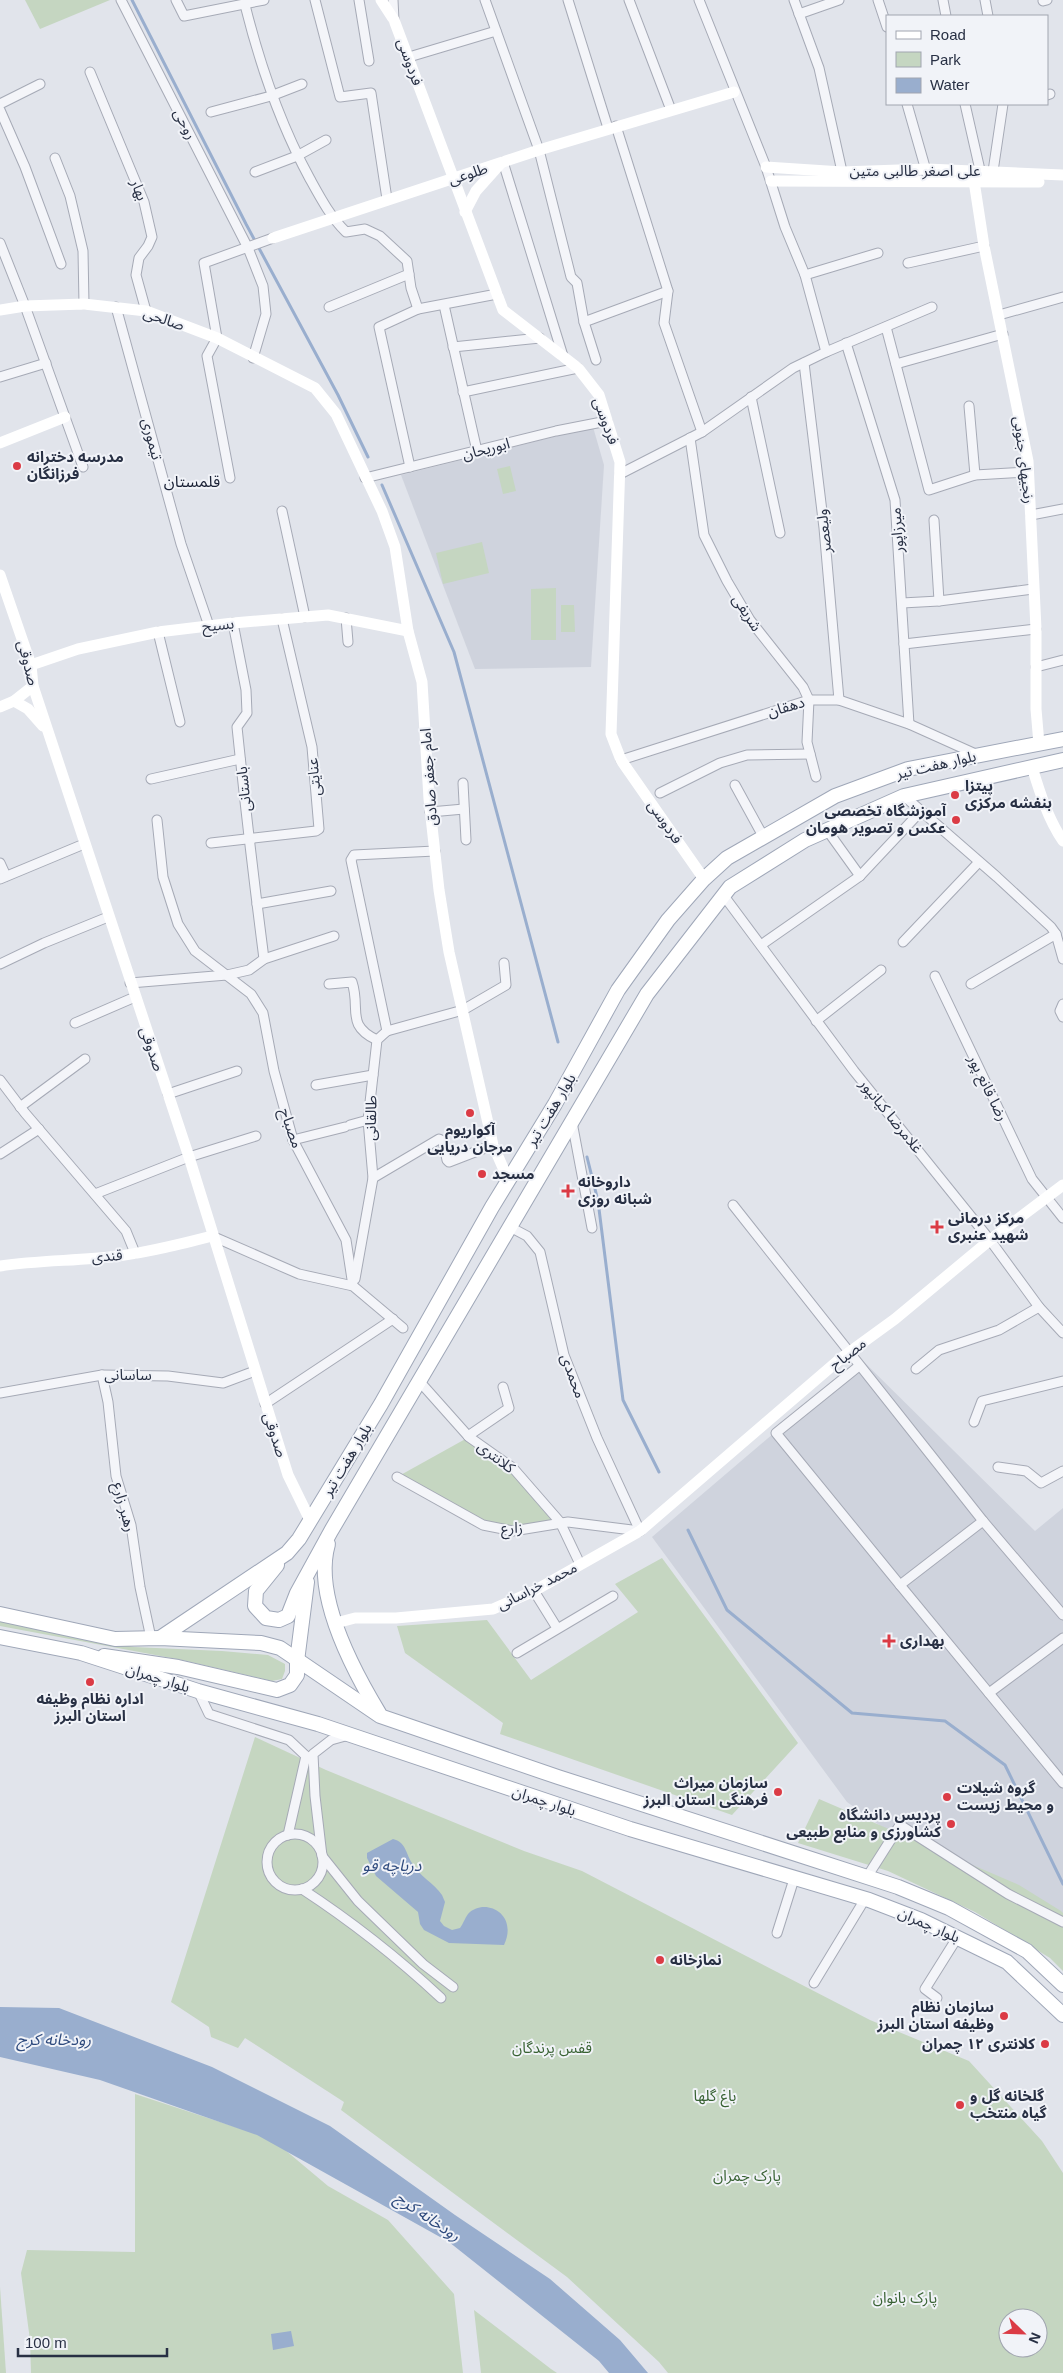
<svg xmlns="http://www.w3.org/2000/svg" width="1063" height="2373" font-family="Arial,'Noto Sans Arabic',sans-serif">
<rect width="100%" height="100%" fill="#e1e4eb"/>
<!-- built -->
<g fill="#cfd3dd">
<path d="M 593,427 L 604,465 L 591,667 L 475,669 L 401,475 Z"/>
<path d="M 861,1359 L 1035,1531 L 1063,1508 L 1063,1957 L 847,1802 L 652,1537 Z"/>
</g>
<!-- green -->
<g fill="#c5d6c1" fill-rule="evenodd">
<path d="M 25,0 L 110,0 L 40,29 Z"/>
<path d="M 510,466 L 516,491 L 503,494 L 497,469 Z"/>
<path d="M 482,542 L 489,573 L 443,584 L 436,553 Z"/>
<path d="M 556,588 L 556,640 L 531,640 L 531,589 Z"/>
<path d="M 561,605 L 574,605 L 575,632 L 561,632 Z"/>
<path d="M 469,1437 L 513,1468 L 560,1522 L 513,1531 L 483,1525 L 397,1477 Z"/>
<path d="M 662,1558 L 798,1743 L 732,1815 L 500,1734 L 503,1723 L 405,1653 L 397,1626 L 487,1620 L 531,1680 L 638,1612 L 615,1584 Z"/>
<path d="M 0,1621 L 134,1647 L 222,1651 L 268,1655 L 285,1664 L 285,1671 L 282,1679 L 272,1681 L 182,1660 L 0,1626 Z"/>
<path d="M 255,1737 L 326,1770 L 524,1851 L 582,1871 L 870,2020 L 969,2061 L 1042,2141 L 1063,2173 L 1063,2373 L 668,2373 L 659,2362 L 567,2277 L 341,2110 L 344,2102 L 245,2038 L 238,2048 L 211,2037 L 209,2027 L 171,2002 ZM 1008,2318 L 1038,2318 L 1038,2348 L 1008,2348 Z"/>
<path d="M 819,1799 L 1019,1885 L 1061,1911 L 1063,1913 L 1063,1971 L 1050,1958 L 975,1912 L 888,1871 L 798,1843 Z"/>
<path d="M 135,2094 L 272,2139 L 328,2186 L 388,2220 L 454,2294 L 463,2373 L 31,2373 L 30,2340 L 21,2273 L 27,2250 L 135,2252 Z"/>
<path d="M 0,2287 L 6,2373 L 0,2373 Z"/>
<path d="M 474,2310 L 551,2369 L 557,2373 L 481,2373 Z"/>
</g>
<!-- water -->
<g fill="#99aece">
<path d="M 393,1839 C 406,1842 406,1854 412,1863 C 419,1876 434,1883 442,1895 L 445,1902 L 440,1921 L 444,1926 L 452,1930 L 460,1928 C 463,1924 465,1918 468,1914 C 484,1897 519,1913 504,1945 L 449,1943 L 424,1930 L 420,1924 L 418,1912 L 376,1876 L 367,1858 L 367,1853 Z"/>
<path d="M 0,2007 L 59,2008 L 212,2067 L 330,2126 L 455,2215 L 550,2279 L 620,2340 L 648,2373 L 609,2373 L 599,2361 L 449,2242 L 257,2135 L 100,2080 L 0,2057 Z"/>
<path d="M 291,2331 L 294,2346 L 273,2350 L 271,2334 Z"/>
</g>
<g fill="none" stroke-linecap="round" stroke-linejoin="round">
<!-- stream -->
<g stroke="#99aece" stroke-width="3">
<path d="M 132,0 L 246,224 L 338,395 L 368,457"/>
<path d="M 382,485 L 454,652 L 558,1042"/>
<path d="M 587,1157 L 598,1201 L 623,1400 L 659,1472"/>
<path d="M 688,1530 L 727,1610 L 852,1713 L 945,1721 L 1005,1765 L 1063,1884"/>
</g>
<defs>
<g id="street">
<path d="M 121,0 L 248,248 L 263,286 L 266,314 L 253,358"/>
<path d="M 176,0 L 184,16 L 264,0"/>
<path d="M 315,0 L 340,97 L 371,93 L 387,199"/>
<path d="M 359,0 L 369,61"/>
<path d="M 393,0 L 394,20"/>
<path d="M 485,0 L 539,150 L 571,277 L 577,283 L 584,322 L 596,360"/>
<path d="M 568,0 L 608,128"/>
<path d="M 629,0 L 671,110"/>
<path d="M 699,0 L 766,167 L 785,227 L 805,275 L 826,352"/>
<path d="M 794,0 L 819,68 L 843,176"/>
<path d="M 878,0 L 887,27"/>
<path d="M 943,0 L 946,16"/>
<path d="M 985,0 L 988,16"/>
<path d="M 1043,1 L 1047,0"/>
<path d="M 245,5 C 260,65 280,124 310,179 C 321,199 330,216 346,232 L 365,229 L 380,236 L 407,261 L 411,288 L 418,309"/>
<path d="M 799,14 L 839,0"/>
<path d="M 409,57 L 496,31"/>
<path d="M 90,72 L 144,202 L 152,237 L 148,246 L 139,258 L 136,275 L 146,311"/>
<path d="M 1047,95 L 1050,94"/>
<path d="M 0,104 L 40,84"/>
<path d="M 907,104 L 929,181"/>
<path d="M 965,104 L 980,170 L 977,176"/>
<path d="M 0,110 L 25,167 L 61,264"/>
<path d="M 211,112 L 271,96 L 302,84"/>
<path d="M 616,126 L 668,291 L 664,323 L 702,432"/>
<path d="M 55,158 L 70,196 L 83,251 L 84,304"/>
<path d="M 503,162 L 563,356"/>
<path d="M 255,172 L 297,156 L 326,140"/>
<path d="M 992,178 L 1003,104"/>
<path d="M 0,243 L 25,306 L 83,467"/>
<path d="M 908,263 L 984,246"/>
<path d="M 805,275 L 878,253"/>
<path d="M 444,305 L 477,451"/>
<path d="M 116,307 L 181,544 L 209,626"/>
<path d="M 329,307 L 409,274"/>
<path d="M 999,315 L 1063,297"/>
<path d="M 584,322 L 668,291"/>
<path d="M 886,327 L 929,490 L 975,475 L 1028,472"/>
<path d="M 846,343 L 895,500 L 909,724"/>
<path d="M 453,347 L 540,338"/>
<path d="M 804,363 L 824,528 L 839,700"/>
<path d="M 896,364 L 1003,334"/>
<path d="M 0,377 L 46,363"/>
<path d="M 463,392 L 578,368"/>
<path d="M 751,397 L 780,533"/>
<path d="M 969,406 L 975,475"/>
<path d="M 690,438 L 704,535 L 727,581 L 750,620 L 803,687 L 809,700 L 807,742 L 816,777"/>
<path d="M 410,467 L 379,327 L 418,309 L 497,294"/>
<path d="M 620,474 L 702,432 L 793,368 L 826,352 L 932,307"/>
<path d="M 230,478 L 207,356 L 217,338 L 204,263 L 273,238"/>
<path d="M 365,478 L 556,431 L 607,421"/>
<path d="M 282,511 L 305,617"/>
<path d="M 1031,515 L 1063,509"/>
<path d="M 934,520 L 939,601"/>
<path d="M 902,603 L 939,601 L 1033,589"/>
<path d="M 346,618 L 348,642"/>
<path d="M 233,623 L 246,690 L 247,713 L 237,727 C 245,804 254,882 264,959"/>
<path d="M 158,632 L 180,722"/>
<path d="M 904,644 L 1036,629"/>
<path d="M 1036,667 L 1063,660"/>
<path d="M 621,760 L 809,700 L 839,700 L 909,724 L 978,755"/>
<path d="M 151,779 L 240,759"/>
<path d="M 463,783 L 466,840"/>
<path d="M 735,785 L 763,836"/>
<path d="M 660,793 L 720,763 L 747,755 L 810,754"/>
<path d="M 904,796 L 997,877 L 1051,927 L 1056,934 L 1063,959"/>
<path d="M 430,812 L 464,809"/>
<path d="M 157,820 L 163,877 L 178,924 L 195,951 L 251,994 L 263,1013 L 274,1071 L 293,1140 L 346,1240 L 353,1286"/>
<path d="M 827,830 L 860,876"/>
<path d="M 211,843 L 316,831 L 319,829 L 312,747 L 282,619"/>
<path d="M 0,863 L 6,876"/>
<path d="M 0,879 L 84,844"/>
<path d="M 724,896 L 854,1071 L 990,1240 L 1039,1307 L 1063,1333"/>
<path d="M 257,904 L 331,891"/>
<path d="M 903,942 L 979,862"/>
<path d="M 761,945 L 860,876 L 921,811"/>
<path d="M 0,964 L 44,943 L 108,917"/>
<path d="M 935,976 L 1032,1179 L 1063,1218"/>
<path d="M 130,983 L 227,975 L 249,970 L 264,959 L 334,936"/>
<path d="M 329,984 L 352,982 C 361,1009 345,1025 377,1040"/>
<path d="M 971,984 L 1056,934"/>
<path d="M 1063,1004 L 1060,1011 L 1063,1017"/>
<path d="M 816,1021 L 881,970"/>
<path d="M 75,1023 L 135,997"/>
<path d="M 387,1031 L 351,860 L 354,855 L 435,851"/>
<path d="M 0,1080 L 25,1113 L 126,1231 L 135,1253"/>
<path d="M 316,1085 L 373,1075"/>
<path d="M 168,1094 L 237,1071"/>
<path d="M 20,1107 L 85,1059"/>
<path d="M 572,1122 L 592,1228"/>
<path d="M 350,1125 L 368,1120"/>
<path d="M 293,1140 L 345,1127"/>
<path d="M 0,1154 L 39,1129"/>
<path d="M 373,1178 L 439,1139 L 443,1141 L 447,1160 L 449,1162 L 493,1145"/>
<path d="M 95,1194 L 189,1157 L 256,1136"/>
<path d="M 733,1205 L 983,1521"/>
<path d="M 510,1227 L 527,1236 L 540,1252 L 564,1355 L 597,1438 L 640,1531"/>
<path d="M 212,1236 L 299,1274 L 353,1286 L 403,1328"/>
<path d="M 355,1279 L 373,1178 L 368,1120 L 377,1040 L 387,1031 L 463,1010 L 506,985 L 504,963"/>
<path d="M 859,1366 L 776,1433 L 900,1585"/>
<path d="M 916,1369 L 939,1350 L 999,1330 L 1039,1307"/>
<path d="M 102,1375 L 108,1402 L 116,1476 L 131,1525 L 140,1587 L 151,1638"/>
<path d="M 420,1382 L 469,1437 L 513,1468 L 560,1522 L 580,1564"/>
<path d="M 0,1393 L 102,1375 L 168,1376 L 223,1383 L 255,1371"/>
<path d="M 265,1404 L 393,1319"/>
<path d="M 974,1422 L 982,1401 L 1063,1381"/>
<path d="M 468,1436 L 509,1408 L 503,1387"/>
<path d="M 998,1467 L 1026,1471 L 1041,1483 L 1063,1471"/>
<path d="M 397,1477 L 483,1525 L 513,1531 L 568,1522 L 640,1531"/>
<path d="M 534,1591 L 557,1628"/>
<path d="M 1063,1615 L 983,1521 L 900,1585 L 1063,1783"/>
<path d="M 517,1653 L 613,1596"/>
<path d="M 198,1691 L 209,1714 L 289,1740 L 306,1756"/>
<path d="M 989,1693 L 1063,1638"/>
<path d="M 349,1735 L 331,1740 L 313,1754 L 315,1796 L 322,1856 L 358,1901 L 423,1964 L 453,1987"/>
<circle cx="295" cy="1862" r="28"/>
<path d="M 288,1835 L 306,1756"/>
<path d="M 867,1877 L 900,1825 L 1008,1894 L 1063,1922"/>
<path d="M 302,1889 C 351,1921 398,1958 441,1998"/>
<path d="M 777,1933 L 794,1879"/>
<path d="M 814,1983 L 865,1899"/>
<path d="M 937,1998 L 925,1989 L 957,1938"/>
</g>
<g id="primary">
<path d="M 328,1544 C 313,1595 353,1670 379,1713"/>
<path d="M 277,1565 L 256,1591 L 255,1606 L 266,1618 L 279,1620 L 288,1616 L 297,1593 L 331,1531 L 647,994 L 730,887 L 805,840 L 904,796 L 1063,760"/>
<path d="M 0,1614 L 115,1639 L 160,1638 L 261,1643 L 280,1648 L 380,1716 L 558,1777 L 898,1887 L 949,1908 L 1027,1951 L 1063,1985"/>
<path d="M 0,1637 L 81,1653 L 198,1691 L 318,1724 L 630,1829 L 869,1900 L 921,1920 L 1007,1962 L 1063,2015"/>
<path d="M 160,1638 L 287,1553 L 299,1539 L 381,1404 L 492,1207 L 555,1104 L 618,990 L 668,920 L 704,879 L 727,858 L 835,796 L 908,769 L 1063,739"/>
<path d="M 104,1656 L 178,1667 L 277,1690 L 290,1685 L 297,1675 L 297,1661 L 307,1582"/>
</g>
</defs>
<!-- street casing -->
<use href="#street" stroke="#a6aab6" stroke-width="11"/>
<!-- primary casing -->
<use href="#primary" stroke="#9fa7b8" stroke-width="16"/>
<!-- street -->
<use href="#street" stroke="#f4f5f9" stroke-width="9"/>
<!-- secondary -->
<g stroke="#fff" stroke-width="11">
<path d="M 381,0 L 394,20 L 503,310 L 578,368 L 599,395 L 620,462 L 611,734 L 621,760 L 704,879"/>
<path d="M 766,167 L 842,172 L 927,169 L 1063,175"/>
<path d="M 771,181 L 1039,182"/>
<path d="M 974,181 L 984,246 L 1028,461 L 1036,629 L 1036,709 L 1039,744"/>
<path d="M 465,212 L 476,191 L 501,163"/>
<path d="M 273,238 L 539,150 L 734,92"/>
<path d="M 0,310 L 25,306 L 84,304 L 146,311 L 217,338 L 315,388 L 336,414 L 382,511 L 395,547 L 408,631 L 422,682 L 429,799 L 439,890 L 449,952 L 493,1145 L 508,1179"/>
<path d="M 0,443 L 65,417"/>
<path d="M 0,575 L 31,665 L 33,686 L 189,1157 L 288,1475 L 310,1520"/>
<path d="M 31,665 L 78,649 L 158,632 L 233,623 L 328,615 L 408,631"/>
<path d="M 14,701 L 28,709 L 43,726"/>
<path d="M 0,707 L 14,701 L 33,686"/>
<path d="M 1032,767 C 1040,793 1048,819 1063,841"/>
<path d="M 0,1266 C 39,1260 79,1261 118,1256 C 150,1252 181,1244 212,1236"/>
<path d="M 336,1623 L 355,1618 L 396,1618 L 493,1609 L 534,1591 L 640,1531 L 840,1359 L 895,1319 L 990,1240 L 1063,1185"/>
</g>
<!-- primary -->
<use href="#primary" stroke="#fff" stroke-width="14"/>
</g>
<!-- markers -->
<g fill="#db3b45" stroke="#f1f3f8" stroke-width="2">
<circle cx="17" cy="466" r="5"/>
<circle cx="955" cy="795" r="5"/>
<circle cx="956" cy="820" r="5"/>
<circle cx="470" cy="1113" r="5"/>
<circle cx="482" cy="1174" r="5"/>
<path d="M565.5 1183.5h5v5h5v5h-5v5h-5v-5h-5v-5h5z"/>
<path d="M934.5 1219.5h5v5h5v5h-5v5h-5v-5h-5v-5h5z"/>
<path d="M886.5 1633.5h5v5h5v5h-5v5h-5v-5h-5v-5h5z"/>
<circle cx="90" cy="1682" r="5"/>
<circle cx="778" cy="1792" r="5"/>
<circle cx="947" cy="1797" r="5"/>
<circle cx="951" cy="1824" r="5"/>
<circle cx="660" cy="1960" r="5"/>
<circle cx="1004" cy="2016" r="5"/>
<circle cx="1045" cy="2044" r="5"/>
<circle cx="960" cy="2105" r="5"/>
</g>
<g text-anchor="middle" stroke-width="4" stroke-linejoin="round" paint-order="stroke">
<!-- street labels -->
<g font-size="15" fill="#283044" stroke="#f1f3f8">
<text transform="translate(410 62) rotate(70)" y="5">فردوسی</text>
<text transform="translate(185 124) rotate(63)" y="5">روحی</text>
<text x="915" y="176">علی اصغر طالبی متین</text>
<text transform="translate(468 174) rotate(-18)" y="5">طلوعی</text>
<text transform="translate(139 190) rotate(69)" y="5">بهار</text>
<text transform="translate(164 319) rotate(19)" y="5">صالحی</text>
<text transform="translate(606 421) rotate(70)" y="5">فردوسی</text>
<text transform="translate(152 439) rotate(75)" y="5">تیموری</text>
<text transform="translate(486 449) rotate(-14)" y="5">ابوریحان</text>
<text transform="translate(1024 460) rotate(83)" y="5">رنجیهای جنوبی</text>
<text transform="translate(897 530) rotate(-94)" y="5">میرزاپور</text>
<text transform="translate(824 531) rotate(-96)" y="5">ولیعصر</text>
<text transform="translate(747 613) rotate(57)" y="5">شریفی</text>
<text transform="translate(218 625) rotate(-6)" y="5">بسیح</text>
<text transform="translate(28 663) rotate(76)" y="5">صدوقی</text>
<text transform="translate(786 707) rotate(-16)" y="5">دهقان</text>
<text transform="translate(936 765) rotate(-13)" y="5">بلوار هفت تیر</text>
<text transform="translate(314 777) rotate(-95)" y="5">عنایتی</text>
<text transform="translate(429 777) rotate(-94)" y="5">امام جعفر صادق</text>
<text transform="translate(244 789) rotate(-96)" y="5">باستانی</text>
<text transform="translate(665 822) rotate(55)" y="5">فردوسی</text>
<text transform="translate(152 1049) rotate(71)" y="5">صدوقی</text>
<text transform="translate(988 1088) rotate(64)" y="5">رضا قانع پور</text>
<text transform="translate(551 1110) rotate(-59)" y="5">بلوار هفت تیر</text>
<text transform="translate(891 1116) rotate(51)" y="5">غلامرضا کیانپور</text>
<text transform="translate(371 1118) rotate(-89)" y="5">طالقانی</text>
<text transform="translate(291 1128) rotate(71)" y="5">مصباح</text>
<text transform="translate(107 1256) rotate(-5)" y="5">قندی</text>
<text transform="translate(848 1354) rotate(-38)" y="5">مصباح</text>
<text x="128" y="1380">ساسانی</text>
<text transform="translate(573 1376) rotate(70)" y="5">محمدی</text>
<text transform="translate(275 1435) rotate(72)" y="5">صدوقی</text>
<text transform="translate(496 1457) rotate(37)" y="5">کلانتری</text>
<text transform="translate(347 1460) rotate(-59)" y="5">بلوار هفت تیر</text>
<text transform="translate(124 1507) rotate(75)" y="5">رهبر زارع</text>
<text x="512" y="1533">زارع</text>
<text transform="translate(537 1586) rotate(-27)" y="5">محمد خراسانی</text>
<text transform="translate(158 1678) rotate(17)" y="5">بلوار چمران</text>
<text transform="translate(544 1801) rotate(18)" y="5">بلوار چمران</text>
<text transform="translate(929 1925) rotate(24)" y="5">بلوار چمران</text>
</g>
<!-- poi labels -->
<g font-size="15" font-weight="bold" fill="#283044" stroke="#f1f3f8" text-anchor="start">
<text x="27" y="462">مدرسه دخترانه<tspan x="27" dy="17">فرزانگان</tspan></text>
<text x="965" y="791">پیتزا<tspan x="965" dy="17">بنفشه مرکزی</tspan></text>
<text x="946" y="816" text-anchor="end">آموزشگاه تخصصی<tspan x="946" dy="17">عکس و تصویر هومان</tspan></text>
<text x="470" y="1135" text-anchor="middle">آکواریوم<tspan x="470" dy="17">مرجان دریایی</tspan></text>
<text x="492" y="1179">مسجد</text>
<text x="578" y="1187">داروخانه<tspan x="578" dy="17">شبانه روزی</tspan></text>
<text x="948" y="1223">مرکز درمانی<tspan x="948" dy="17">شهید عنبری</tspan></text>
<text x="900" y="1646">بهداری</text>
<text x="90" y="1704" text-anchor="middle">اداره نظام وظیفه<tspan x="90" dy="17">استان البرز</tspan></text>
<text x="768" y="1788" text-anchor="end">سازمان میراث<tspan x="768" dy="17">فرهنگی استان البرز</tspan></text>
<text x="957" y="1793">گروه شیلات<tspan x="957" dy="17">و محیط زیست</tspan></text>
<text x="941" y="1820" text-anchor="end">پردیس دانشگاه<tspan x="941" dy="17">کشاورزی و منابع طبیعی</tspan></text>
<text x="670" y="1965">نمازخانه</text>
<text x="994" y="2012" text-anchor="end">سازمان نظام<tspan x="994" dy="17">وظیفه استان البرز</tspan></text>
<text x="1035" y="2049" text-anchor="end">کلانتری ۱۲ چمران</text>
<text x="970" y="2101">گلخانه گل و<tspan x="970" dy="17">گیاه منتخب</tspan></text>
</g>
<!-- park labels -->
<g font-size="15" fill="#386233" stroke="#f1f3f8">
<text x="552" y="2053">قفس پرندگان</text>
<text x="715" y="2101">باغ گلها</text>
<text x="747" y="2181">پارک چمران</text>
<text x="905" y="2303">پارک بانوان</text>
</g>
<!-- neighbourhood labels -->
<g font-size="16" fill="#1a2135" stroke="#f1f3f8">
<text x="192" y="487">قلمستان</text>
</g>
<!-- water labels -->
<g font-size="16" font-style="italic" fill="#2e4a7d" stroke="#f1f3f8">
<text x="392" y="1871">دریاچه قو</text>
<text x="54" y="2045">رودخانه کرج</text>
<text transform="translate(428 2216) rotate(34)" y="6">رودخانه کرج</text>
</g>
</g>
<!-- legend -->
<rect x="886" y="15" width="162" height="90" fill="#f1f3f8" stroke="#a1a5b0"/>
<rect x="896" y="31" width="25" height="8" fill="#ffffff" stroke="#a1a5b0"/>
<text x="930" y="40" font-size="15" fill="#283044">Road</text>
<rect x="896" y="52" width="25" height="15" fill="#c5d6c1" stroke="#a1a5b0"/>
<text x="930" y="65" font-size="15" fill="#283044">Park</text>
<rect x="896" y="78" width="25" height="15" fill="#99aece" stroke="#a1a5b0"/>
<text x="930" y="90" font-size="15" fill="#283044">Water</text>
<!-- north arrow -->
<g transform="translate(1023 2333) rotate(113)"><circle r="24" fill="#f1f3f8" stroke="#a1a5b0"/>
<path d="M0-4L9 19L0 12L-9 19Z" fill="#db3b45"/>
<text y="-8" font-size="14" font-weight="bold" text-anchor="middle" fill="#283044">N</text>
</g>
<!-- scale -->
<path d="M18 2348v8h149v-8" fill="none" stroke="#283044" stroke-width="2.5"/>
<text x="25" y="2348" font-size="15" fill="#283044" stroke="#f1f3f8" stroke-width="4" paint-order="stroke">100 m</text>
</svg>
